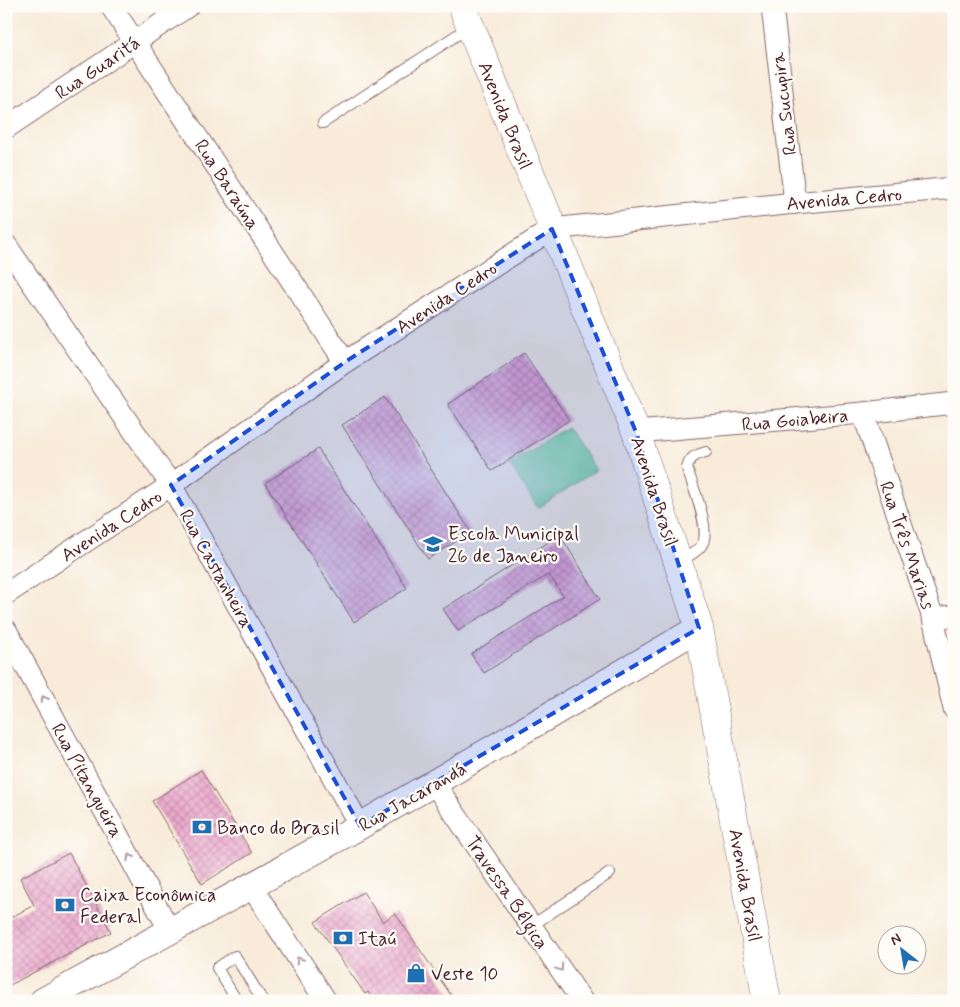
<svg xmlns="http://www.w3.org/2000/svg" width="960" height="1007" font-family="Mynerve,sans-serif">
<defs>
<pattern id="building-cross-hatch" width="8" height="8" patternUnits="userSpaceOnUse" patternTransform="scale(1.25)"><rect width="8" height="8" fill="#eca9ce"/><path d="M0 0l8 8M0 8l8-8" fill="none" stroke="#c189a7"/></pattern>
</defs>
<rect width="100%" height="100%" fill="#fdfcf7"/>
<filter id="ink" filterUnits="userSpaceOnUse"><feTurbulence type="fractalNoise" baseFrequency=".02" numOctaves="2"/><feDisplacementMap in="SourceGraphic" scale="10" xChannelSelector="R" yChannelSelector="G"/><feConvolveMatrix kernelMatrix="1 2 1 2 8 2 1 2 1" color-interpolation-filters="sRGB"/></filter>
<filter id="wash" filterUnits="userSpaceOnUse"><feTurbulence type="fractalNoise" baseFrequency=".0096" numOctaves="4" result="noise"/><feDisplacementMap in="SourceGraphic" scale="20" xChannelSelector="R" yChannelSelector="G"/><feGaussianBlur stdDeviation="1.12" result="paint"/><feColorMatrix in="noise" values="0 0 0 0 0 0 0 0 0 0 0 0 0 0 0 0 0 1.4 0 .05"/><feComposite in="paint" operator="in"/></filter>
<g filter="url(#wash)">
<rect width="100%" height="100%" fill="#f8ebd9"/>
<!-- garden -->
<path fill="#81d89d" stroke="#667c64" d="M 567,427 L 596,470 L 538,508 L 509,464 Z"/>
<g id="blocks">
<!-- building -->
<g fill="url(#building-cross-hatch)">
<path d="M 524,353 L 569,420 L 492,471 L 448,404 Z"/>
<path d="M 385,397 L 471,532 L 428,559 L 342,425 Z"/>
<path d="M 318,449 L 407,588 L 354,622 L 265,483 Z"/>
<path d="M 560,535 L 600,599 L 484,673 L 471,654 L 563,596 L 549,574 L 458,631 L 443,609 Z"/>
<path d="M 201,770 L 252,853 L 202,884 L 152,801 Z"/>
<path d="M 69,853 L 111,932 L 6,987 L 6,920 L 34,905 L 20,878 Z"/>
<path d="M 363,892 L 383,922 L 395,913 L 455,1001 L 374,1001 L 368,992 L 365,994 L 315,922 Z"/>
</g>
</g>
</g>
<g filter="url(#ink)">
<use href="#blocks" fill-opacity="0" stroke="#876668" stroke-width="1"/>
<g fill="none" stroke-linecap="round" stroke-linejoin="round">
<defs>
<g id="service">
<path d="M 323,123 L 469,27"/>
<path d="M 679,562 C 686,557 696,553 701,546 C 713,533 692,485 687,468 C 690,457 695,455 706,452"/>
<path d="M 531,926 L 610,873"/>
<path d="M 237,1001 L 217,968 L 235,956 L 263,1001"/>
</g>
<g id="minor">
<path d="M 111,6 L 345,362"/>
<path d="M 772,6 L 795,203"/>
<path d="M 6,128 L 188,6"/>
<path d="M 6,245 L 171,485 L 360,826"/>
<path d="M 863,413 L 933,618 L 954,709"/>
<path d="M 636,432 L 863,413 L 954,403"/>
<path d="M 6,594 L 171,485 L 345,362 L 552,229 L 795,203 L 954,188"/>
<path d="M 933,618 L 954,616"/>
<path d="M 6,630 L 170,931"/>
<path d="M 434,783 L 582,1001"/>
<path d="M 251,886 L 326,1001"/>
</g>
<path id="tertiary" d="M 43,1001 L 360,826 L 699,628"/>
<path id="secondary" d="M 462,6 L 636,432 L 699,628 L 767,1001"/>
</defs>
<!-- service casing -->
<use href="#service" stroke="#876668" stroke-width="12"/>
<!-- minor casing -->
<use href="#minor" stroke="#876668" stroke-width="23"/>
<!-- tertiary casing -->
<use href="#tertiary" stroke="#876668" stroke-width="28"/>
<!-- secondary casing -->
<use href="#secondary" stroke="#876668" stroke-width="29"/>
<!-- service -->
<use href="#service" stroke="#fff" stroke-width="10"/>
<!-- minor -->
<use href="#minor" stroke="#fff" stroke-width="21"/>
<!-- tertiary -->
<use href="#tertiary" stroke="#fff" stroke-width="26"/>
<!-- secondary -->
<use href="#secondary" stroke="#fff" stroke-width="28"/>
</g>
<!-- one-way arrows -->
<defs><path id="oneway-chevron" d="M-2-3.5L2.5 0L-2 3.5" fill="none" stroke-width="1.6" stroke-linecap="round" stroke-linejoin="round" transform="scale(1.25)"/></defs>
<g stroke="#ae9aa0">
<use href="#oneway-chevron" transform="translate(44 699) rotate(-119)"/>
<use href="#oneway-chevron" transform="translate(130 857) rotate(-119)"/>
<use href="#oneway-chevron" transform="translate(299 960) rotate(-123)"/>
<use href="#oneway-chevron" transform="translate(560 968) rotate(56)"/>
</g>
</g>
<!-- marked area -->
<path fill="#1d4ed8" fill-opacity="0.2" stroke="#1d4ed8" stroke-width="4" stroke-dasharray="10 6" stroke-linejoin="round" d="M 552,229 L 636,432 L 699,628 L 360,826 L 171,485 L 345,362 Z"/>
<!-- icons -->
<defs>
<symbol id="school-bare" viewBox="-9 -9 18 18"><path d="M0-5L7-2L0 1L-7-2ZM-4 1L0 2.5L4 1V4Q0 6-4 4Z" fill="#1f6fb2" stroke="#fdfcf7" stroke-width="2.5" paint-order="stroke"/></symbol>
<symbol id="bank-bare" viewBox="-9 -9 18 18"><path d="M-6-4H6V4H-6ZM0-2.3a2.3 2.3 0 1 0 0 4.6a2.3 2.3 0 1 0 0-4.6Z" fill="#1f6fb2" stroke="#fdfcf7" stroke-width="2.5" paint-order="stroke"/></symbol>
<symbol id="shop-bare" viewBox="-9 -9 18 18"><path d="M-5-2.5h2.3a2.7 3.5 0 0 1 5.4 0H5L5.5 6h-11ZM-1.5-2.5h3a1.5 2.3 0 0 0-3 0Z" fill="#1f6fb2" stroke="#fdfcf7" stroke-width="2.5" paint-order="stroke"/></symbol>
</defs>
<g fill-rule="evenodd">
<use href="#school-bare" x="419" y="530" width="28" height="28"/>
<use href="#bank-bare" x="188" y="813" width="28" height="28"/>
<use href="#bank-bare" x="51" y="891" width="28" height="28"/>
<use href="#bank-bare" x="329" y="924" width="28" height="28"/>
<use href="#shop-bare" x="402" y="959" width="28" height="28"/>
</g>
<g text-anchor="middle" stroke-width="4.5" stroke-linejoin="round" paint-order="stroke">
<!-- street labels -->
<g font-size="19" fill="#4a1f2b" stroke="#fdfcf7">
<text transform="translate(97 67) rotate(-34)" y="7">Rua Guaritá</text>
<text transform="translate(783 104) rotate(-97)" y="7">Rua Sucupira</text>
<text transform="translate(506 115) rotate(68)" y="7">Avenida Brasil</text>
<text transform="translate(228 184) rotate(57)" y="7">Rua Baraúna</text>
<text transform="translate(844 198) rotate(-5)" y="7">Avenida Cedro</text>
<text transform="translate(446 297) rotate(-33)" y="7">Avenida Cedro</text>
<text transform="translate(795 419) rotate(-5)" y="7">Rua Goiabeira</text>
<text transform="translate(655 491) rotate(72)" y="7">Avenida Brasil</text>
<text transform="translate(111 525) rotate(-33)" y="7">Avenida Cedro</text>
<text transform="translate(908 545) rotate(71)" y="7">Rua Três Marias</text>
<text transform="translate(217 568) rotate(61)" y="7">Rua Castanheira</text>
<text transform="translate(88 780) rotate(61)" y="7">Rua Pitangueira</text>
<text transform="translate(412 796) rotate(-30)" y="7">Rua Jacarandá</text>
<text transform="translate(746 885) rotate(80)" y="7">Avenida Brasil</text>
<text transform="translate(508 892) rotate(56)" y="7">Travessa Bélgica</text>
</g>
<!-- poi labels -->
<g font-size="19" fill="#4a1f2b" stroke="#fdfcf7" text-anchor="start">
<text x="448" y="540">Escola Municipal<tspan x="448" dy="22">26 de Janeiro</tspan></text>
<text x="217" y="834">Banco do Brasil</text>
<text x="80" y="901">Caixa Econômica<tspan x="80" dy="22">Federal</tspan></text>
<text x="358" y="945">Itaú</text>
<text x="431" y="980">Veste 10</text>
</g>
</g>
<!-- margin -->
<rect width="960" height="1007" fill="none" stroke="#fdfcf7" stroke-width="25"/>
<!-- north arrow -->
<g transform="translate(902 950) rotate(329)"><circle r="24" fill="#fdfcf7" stroke="#b5a4a5"/>
<path d="M0-4L9 19L0 12L-9 19Z" fill="#1f6fb2"/>
<text y="-8" font-size="14" font-weight="bold" text-anchor="middle" fill="#4a1f2b">N</text>
</g>
</svg>
